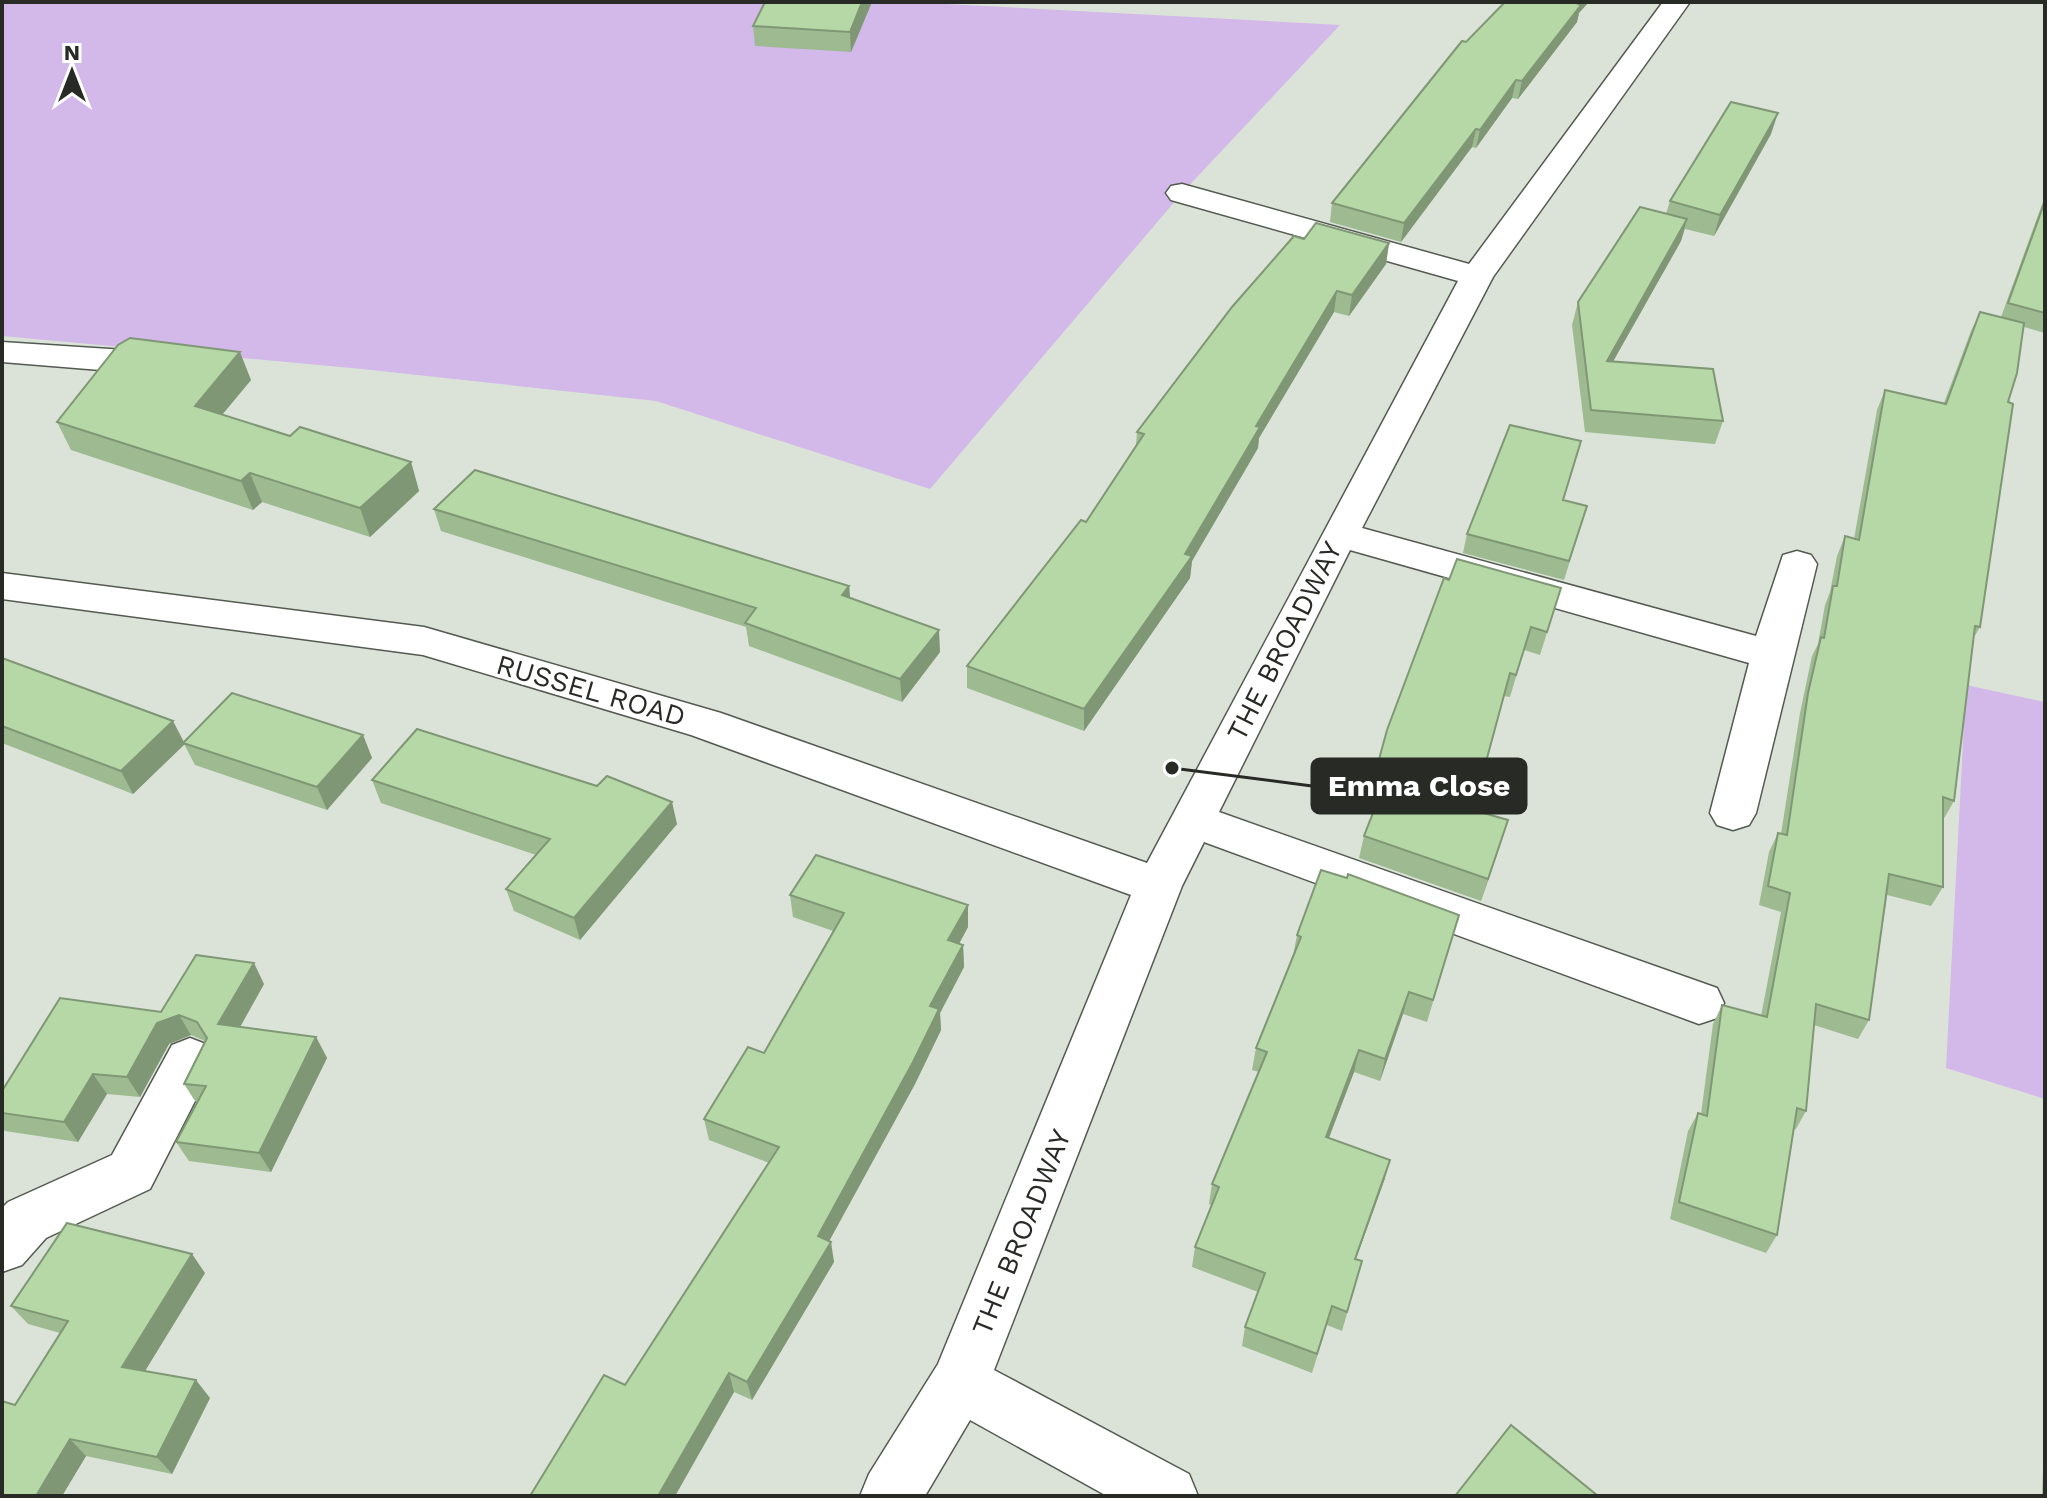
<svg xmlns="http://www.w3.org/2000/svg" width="2047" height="1498" font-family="'Work Sans',sans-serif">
<rect width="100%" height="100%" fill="#dbe3d8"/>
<!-- green -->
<g fill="#d2b9e9">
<path d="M 2,2 L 909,2 L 1340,25 L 1182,193 L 930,489 L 656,401 L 362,369 L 2,336 Z"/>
<path d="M 1966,685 L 2045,702 L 2045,1099 L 1946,1068 Z"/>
</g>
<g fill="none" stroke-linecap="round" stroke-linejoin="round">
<defs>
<g id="minor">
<path d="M 1663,2 L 1690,2 L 1493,277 L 1362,528 L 1756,636 L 1783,555 L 1797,551 L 1811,555 L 1817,564 L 1756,813 L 1749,825 L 1733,830 L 1717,825 L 1710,813 L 1749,663 L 1350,550 L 1219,812 L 1717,988 L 1724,1003 L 1717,1018 L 1699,1024 L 1204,842 L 1182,886 L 994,1370 L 1189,1474 L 1198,1496 L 1107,1496 L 970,1420 L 925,1496 L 860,1496 L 869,1474 L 938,1364 L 1131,895 L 691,735 L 423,655 L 2,599 L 2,573 L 424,627 L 721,713 L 1147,863 L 1458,281 L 1171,200 L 1166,193 L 1171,186 L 1182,184 L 1469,264 Z"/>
<path d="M 2,342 L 125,350 L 137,354 L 143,361 L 137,368 L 125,372 L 2,362 Z"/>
<path d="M 190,1038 L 208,1045 L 216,1060 L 150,1189 L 46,1238 L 22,1265 L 2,1272 L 2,1208 L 8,1202 L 112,1155 L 172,1045 Z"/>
</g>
</defs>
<!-- minor casing -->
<use href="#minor" stroke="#535a50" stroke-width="3"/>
<!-- minor -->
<use href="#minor" fill="#fff" fill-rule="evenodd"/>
</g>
<!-- wall -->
<g fill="#9dba90">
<path d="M 765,2 L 872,2 L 851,52 L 755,46 L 753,26 Z"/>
<path d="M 1579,13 L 1577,22 L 1518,99 L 1512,98 L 1476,148 L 1472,147 L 1401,242 L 1330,222 L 1332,203 L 1466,42 Z"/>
<path d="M 1771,134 L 1714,236 L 1685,229 L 1681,241 L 1613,361 L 1723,421 L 1715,444 L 1585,432 L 1572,325 L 1578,302 L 1666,214 L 1670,201 Z"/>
<path d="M 2045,196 L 2045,333 L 2024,327 L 2008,402 L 1980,627 L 1973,639 L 1954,801 L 1943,820 L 1943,887 L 1931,906 L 1887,895 L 1869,1020 L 1858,1039 L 1814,1025 L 1806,1111 L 1796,1129 L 1794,1129 L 1777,1235 L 1766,1253 L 1670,1219 L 1688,1131 L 1698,1113 L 1701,1114 L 1713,1024 L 1722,1005 L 1761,1016 L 1781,912 L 1759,905 L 1769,852 L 1778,833 L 1781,834 L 1800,713 L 1812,656 L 1818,644 L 1825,605 L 1830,592 L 1837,556 L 1845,536 L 1854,539 L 1877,410 L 1885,390 L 1944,403 L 1971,331 L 1980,312 L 2001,317 Z"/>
<path d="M 1304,239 L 1389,243 L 1386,264 L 1349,316 L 1334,312 L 1259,438 L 1258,448 L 1192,561 L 1190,578 L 1084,731 L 967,688 L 967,666 L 1086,522 L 1136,445 L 1137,432 Z"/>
<path d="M 251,380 L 222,415 L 290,436 L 411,462 L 419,491 L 370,537 L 262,502 L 253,510 L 71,450 L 57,422 Z"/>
<path d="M 1563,500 L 1587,506 L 1564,580 L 1463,553 L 1467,534 Z"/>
<path d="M 434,509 L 849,586 L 850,598 L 940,652 L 902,702 L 749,646 L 746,627 L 441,531 Z"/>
<path d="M 1449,580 L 1561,588 L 1540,655 L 1524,650 L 1510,697 L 1504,696 L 1473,810 L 1508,820 L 1481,901 L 1359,858 L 1364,836 L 1383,789 L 1373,786 L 1378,763 Z"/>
<path d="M 2,658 L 184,742 L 363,735 L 372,758 L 327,810 L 195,765 L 184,744 L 133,794 L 2,743 Z"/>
<path d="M 372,780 L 597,786 L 677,824 L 580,940 L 514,911 L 506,889 L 536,855 L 381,803 Z"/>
<path d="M 790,895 L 968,927 L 959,944 L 963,945 L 964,967 L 940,1013 L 941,1030 L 915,1084 L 829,1241 L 834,1262 L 752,1400 L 734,1392 L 675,1496 L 530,1496 L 625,1385 L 769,1163 L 709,1140 L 704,1119 L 764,1053 L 833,931 L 793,917 Z"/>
<path d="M 1459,915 L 1427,1022 L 1403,1014 L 1380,1081 L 1354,1072 L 1329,1138 L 1390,1160 L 1384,1181 L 1356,1259 L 1362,1261 L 1342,1331 L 1327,1325 L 1312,1373 L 1242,1346 L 1245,1327 L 1258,1292 L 1192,1267 L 1195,1247 L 1211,1205 L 1209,1204 L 1212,1184 L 1259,1072 L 1252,1070 L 1256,1048 L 1293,956 L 1297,935 Z"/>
<path d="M 264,984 L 240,1027 L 316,1037 L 327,1058 L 271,1172 L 189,1161 L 176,1142 L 197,1104 L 184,1084 L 205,1041 L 191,1035 L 169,1044 L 140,1097 L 107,1094 L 78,1142 L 5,1131 L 2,1128 L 2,1091 L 161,1012 Z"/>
<path d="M 205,1273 L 145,1371 L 210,1398 L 172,1474 L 86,1456 L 62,1496 L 2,1496 L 15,1405 L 60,1333 L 28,1324 L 11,1306 Z"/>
<path d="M 2045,1415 L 2045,1496 L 2042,1496 Z"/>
</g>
<!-- shaded-wall -->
<g fill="#7f9775">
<path d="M 862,2 L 872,2 L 851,52 L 850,32 Z"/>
<path d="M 1578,2 L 1589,2 L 1579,13 L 1577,22 L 1518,99 L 1522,81 Z"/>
<path d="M 1516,80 L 1512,98 L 1476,148 L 1480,130 Z"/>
<path d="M 1778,113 L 1771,134 L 1714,236 L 1720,215 Z"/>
<path d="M 1476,129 L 1472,147 L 1401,242 L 1404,223 Z"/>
<path d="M 1687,219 L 1681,241 L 1601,383 L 1607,361 Z"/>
<path d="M 1389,243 L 1386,264 L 1349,316 L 1352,295 Z"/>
<path d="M 1337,291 L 1334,312 L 1259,438 L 1258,448 L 1192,561 L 1190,578 L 1084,731 L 1084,709 L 1185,554 L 1256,426 Z"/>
<path d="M 240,352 L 251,380 L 206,434 L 195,406 Z"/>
<path d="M 411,462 L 419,491 L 370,537 L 360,508 Z"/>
<path d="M 250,473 L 262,502 L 253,510 L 241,481 Z"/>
<path d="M 849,586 L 851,608 L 842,595 Z"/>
<path d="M 939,630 L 940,652 L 902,702 L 900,679 Z"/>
<path d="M 173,721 L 185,744 L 133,794 L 121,771 Z"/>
<path d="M 363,735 L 372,758 L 327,810 L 317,787 Z"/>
<path d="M 672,802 L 677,824 L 580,940 L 574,918 Z"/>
<path d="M 1508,820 L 1501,843 L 1481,901 L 1488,879 Z"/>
<path d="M 968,905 L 968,927 L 949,962 L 948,940 Z"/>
<path d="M 963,945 L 964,967 L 940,1013 L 941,1030 L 915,1084 L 821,1256 L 818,1236 L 930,1006 Z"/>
<path d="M 254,963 L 264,984 L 230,1045 L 218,1024 Z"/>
<path d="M 1409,992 L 1403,1014 L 1380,1081 L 1385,1059 Z"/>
<path d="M 179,1015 L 191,1035 L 169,1044 L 140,1097 L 127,1077 L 157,1023 Z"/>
<path d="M 316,1037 L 327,1058 L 271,1172 L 259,1153 Z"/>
<path d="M 1359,1050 L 1354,1072 L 1321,1158 L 1326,1137 Z"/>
<path d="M 93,1074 L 107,1094 L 78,1142 L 64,1122 Z"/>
<path d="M 1390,1160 L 1384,1181 L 1349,1278 L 1355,1259 Z"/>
<path d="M 831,1242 L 834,1262 L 752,1400 L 747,1382 Z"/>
<path d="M 192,1254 L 205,1273 L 137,1384 L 122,1367 Z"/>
<path d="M 729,1373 L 734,1392 L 675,1496 L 658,1496 Z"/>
<path d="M 196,1380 L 210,1398 L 172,1474 L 157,1457 Z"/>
<path d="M 70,1439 L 86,1456 L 62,1496 L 36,1496 Z"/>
</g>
<!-- building -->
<g fill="#b6d8a7" stroke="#7f9775" stroke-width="2">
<path d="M 765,2 L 862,2 L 850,32 L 753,26 Z"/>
<path d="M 1505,2 L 1578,2 L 1576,3 L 1581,5 L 1522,81 L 1516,80 L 1480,130 L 1476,129 L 1404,223 L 1332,203 L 1462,41 L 1466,42 Z"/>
<path d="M 1731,102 L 1778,113 L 1720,215 L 1670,201 Z"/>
<path d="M 2045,201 L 2045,313 L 2008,303 Z"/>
<path d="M 1640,207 L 1687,219 L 1607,361 L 1713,369 L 1723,421 L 1591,410 L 1578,302 Z"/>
<path d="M 1316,223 L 1389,243 L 1352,295 L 1337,291 L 1256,426 L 1260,427 L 1185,554 L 1192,556 L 1084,709 L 967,666 L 1081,520 L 1086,522 L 1144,434 L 1137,432 L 1232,307 L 1294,236 L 1304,239 Z"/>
<path d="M 1980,312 L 2024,323 L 2017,373 L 2008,402 L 2013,404 L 1980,627 L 1975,626 L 1954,801 L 1943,797 L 1943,887 L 1889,874 L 1869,1020 L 1816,1004 L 1806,1111 L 1797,1108 L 1777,1235 L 1679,1202 L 1698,1113 L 1707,1116 L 1722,1005 L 1767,1017 L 1790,893 L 1768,886 L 1778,833 L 1787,835 L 1808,693 L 1821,637 L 1824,638 L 1833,586 L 1837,586 L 1845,536 L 1859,540 L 1885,390 L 1946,404 Z"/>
<path d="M 130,338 L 240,352 L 195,406 L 290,436 L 300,427 L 411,462 L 360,508 L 250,473 L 241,481 L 57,422 L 118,345 Z"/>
<path d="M 1510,425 L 1581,441 L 1563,500 L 1587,506 L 1569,561 L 1467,534 Z"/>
<path d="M 475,470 L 849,586 L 842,595 L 939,630 L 900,679 L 745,623 L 756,608 L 434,509 Z"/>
<path d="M 1457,559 L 1561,588 L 1547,632 L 1531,627 L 1516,675 L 1510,673 L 1473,810 L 1508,820 L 1488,879 L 1364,836 L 1391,767 L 1378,763 L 1387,730 L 1444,578 L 1449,580 Z"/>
<path d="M 2,658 L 173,721 L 121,771 L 2,726 Z"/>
<path d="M 232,693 L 363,735 L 317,787 L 183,743 Z"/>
<path d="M 417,729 L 597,786 L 607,776 L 672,802 L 574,918 L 506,889 L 550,839 L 372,780 Z"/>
<path d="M 816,855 L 968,905 L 948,940 L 963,945 L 930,1006 L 939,1009 L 913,1062 L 818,1236 L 831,1242 L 747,1382 L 729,1373 L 658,1496 L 530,1496 L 604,1375 L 625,1385 L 779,1147 L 704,1119 L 748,1047 L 764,1053 L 844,913 L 790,895 Z"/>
<path d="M 1321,870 L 1347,878 L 1348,874 L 1459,915 L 1433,1000 L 1409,992 L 1385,1059 L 1359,1050 L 1326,1137 L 1390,1160 L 1355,1259 L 1362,1261 L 1347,1312 L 1332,1306 L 1317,1354 L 1245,1327 L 1265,1273 L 1195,1247 L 1219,1187 L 1212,1184 L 1267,1052 L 1256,1048 L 1301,937 L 1297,935 Z"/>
<path d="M 196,955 L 254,963 L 218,1024 L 316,1037 L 259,1153 L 176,1142 L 206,1086 L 184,1084 L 207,1038 L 197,1022 L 179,1015 L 157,1023 L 127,1077 L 93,1074 L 64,1122 L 2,1113 L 2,1091 L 60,998 L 161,1012 Z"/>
<path d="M 67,1223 L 192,1254 L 122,1367 L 196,1380 L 157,1457 L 70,1439 L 36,1496 L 2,1496 L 2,1401 L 15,1405 L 68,1321 L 11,1306 Z"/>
<path d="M 1511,1425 L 1598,1496 L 1455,1496 Z"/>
</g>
<g text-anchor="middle" stroke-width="7" stroke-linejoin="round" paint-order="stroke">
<!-- street labels -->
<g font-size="28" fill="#272a25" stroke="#fff">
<text transform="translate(1284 641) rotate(-63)" y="10">THE BROADWAY</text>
<text transform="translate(591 690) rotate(16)" y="10">RUSSEL ROAD</text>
<text transform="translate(1021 1232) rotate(-68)" y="10">THE BROADWAY</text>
</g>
</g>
<!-- callouts -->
<path fill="none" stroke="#272a25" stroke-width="3" d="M1172 768L1312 786"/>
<circle fill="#272a25" stroke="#fff" stroke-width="3" cx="1172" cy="768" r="8"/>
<rect fill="#272a25" stroke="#272a25" stroke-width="3" x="1312" y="759" width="214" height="54" rx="8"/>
<g font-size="30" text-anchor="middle" font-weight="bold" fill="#fff">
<text x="1419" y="796">Emma Close</text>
</g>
<!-- border -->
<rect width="2047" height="1498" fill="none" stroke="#272a25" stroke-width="8"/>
<!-- north arrow -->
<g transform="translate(72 72)" stroke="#ffffff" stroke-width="6" paint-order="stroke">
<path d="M0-6L14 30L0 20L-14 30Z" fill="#272a25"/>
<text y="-12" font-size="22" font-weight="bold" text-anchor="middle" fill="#272a25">N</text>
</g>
</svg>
